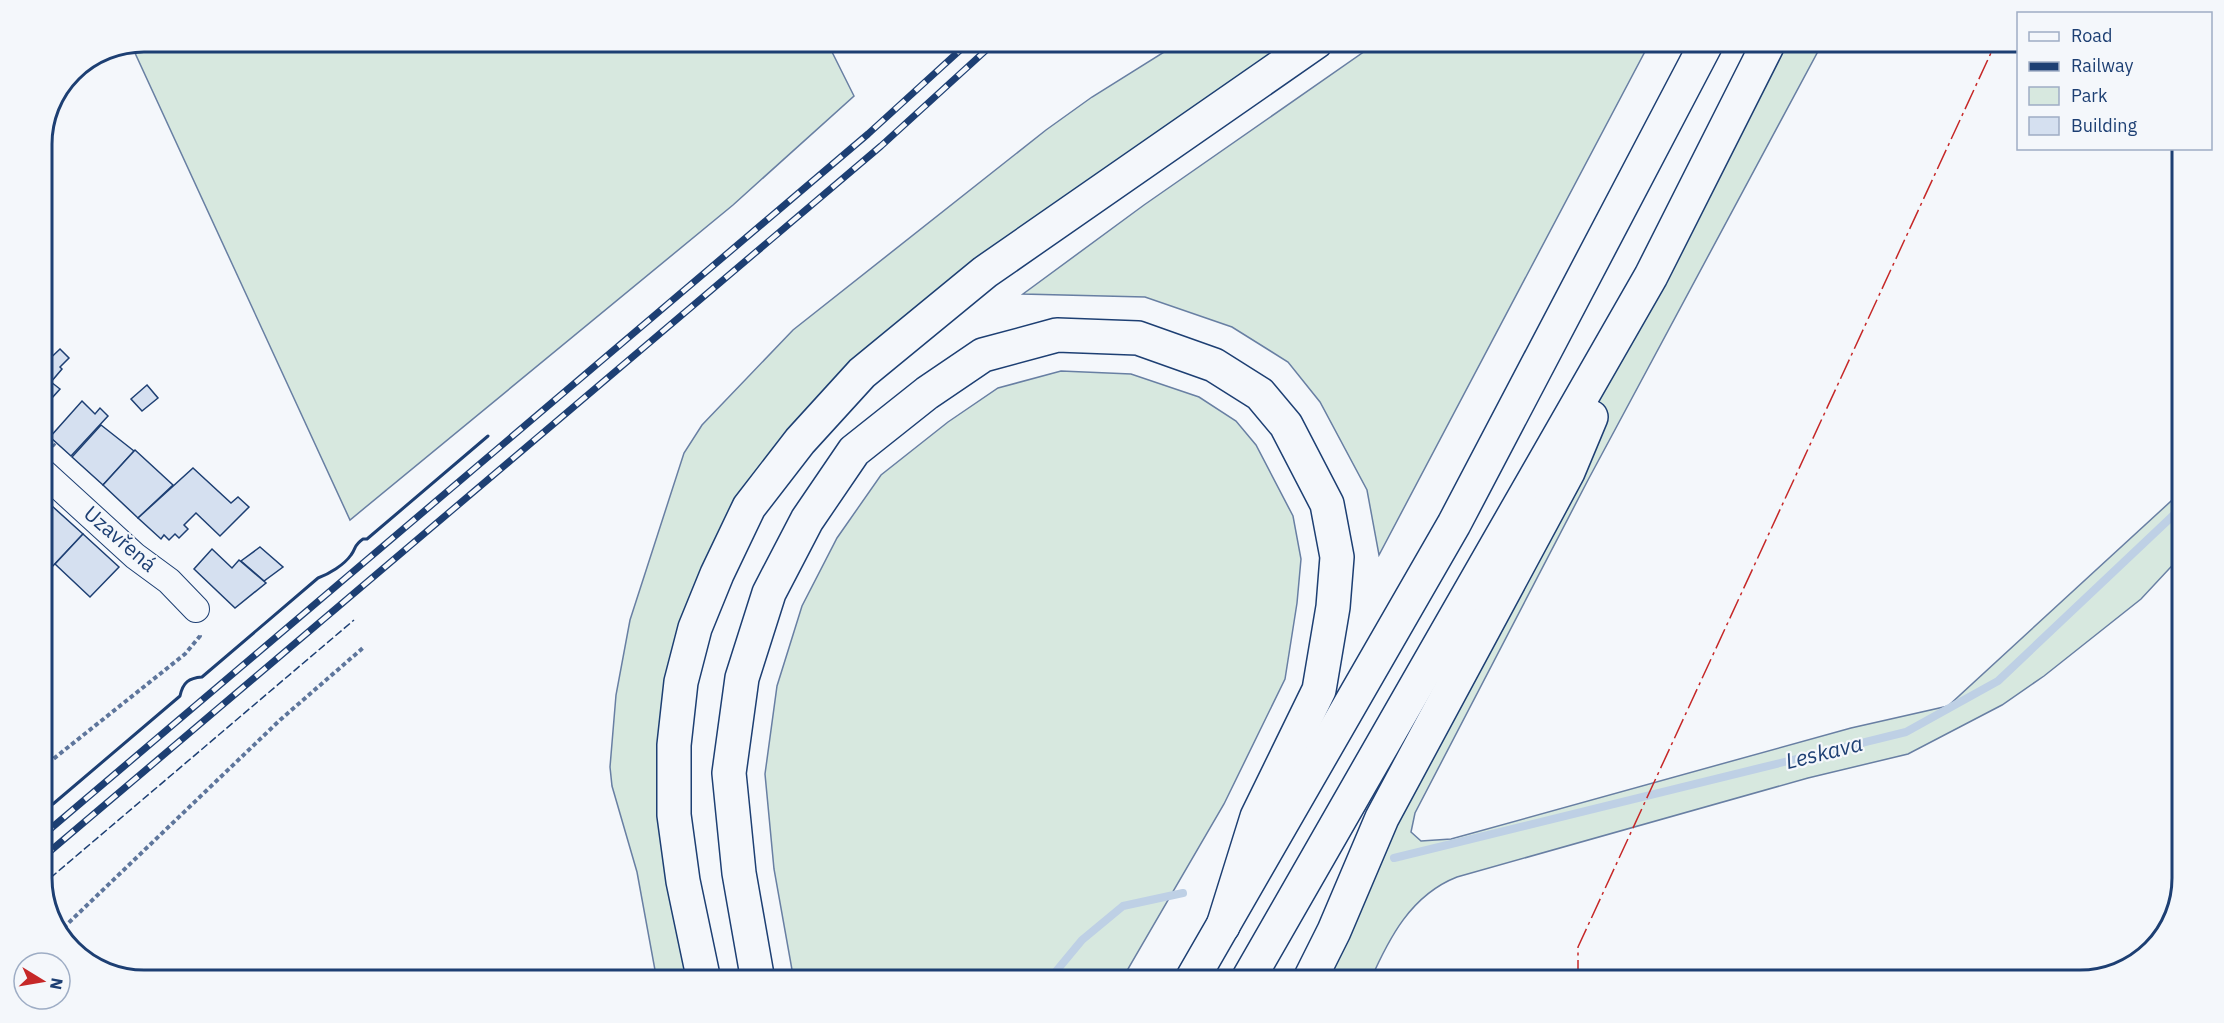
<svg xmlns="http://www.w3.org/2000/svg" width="2224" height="1023" font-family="'IBM Plex Sans',sans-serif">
<rect width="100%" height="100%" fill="#f4f7fb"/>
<!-- green -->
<g fill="#d7e8df" stroke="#687fa3" stroke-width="1.5">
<path d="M 153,42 L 827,42 L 854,96 L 733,205 L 350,520 L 135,53 Z"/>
<path d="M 1180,42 L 1316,42 L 985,272 L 749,507 L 674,745 L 704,981 L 657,981 L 637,872 L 612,786 L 610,767 L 616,695 L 630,620 L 684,453 L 702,425 L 793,330 L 1046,130 L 1092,97 Z"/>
<path d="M 1378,42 L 1650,42 L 1379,555 L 1367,490 L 1320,402 L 1288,362 L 1232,327 L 1145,297 L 1023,294 L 1144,205 Z"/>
<path d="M 1769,42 L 1823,42 L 1588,480 L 1415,813 L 1411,832 L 1421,841 L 1451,839 L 1851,728 L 1948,706 L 2182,491 L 2182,555 L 2141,599 L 2044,676 L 2002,705 L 1908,754 L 1808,778 L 1457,877 C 1411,895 1389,938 1370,981 L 1316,981 L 1651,276 Z"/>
<path d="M 1061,371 L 1131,374 L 1199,397 L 1236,421 L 1256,445 L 1293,516 L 1301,559 L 1297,603 L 1285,679 L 1224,804 L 1121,981 L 794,981 L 774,869 L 765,774 L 777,686 L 802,606 L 837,538 L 881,475 L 948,422 L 998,388 Z"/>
</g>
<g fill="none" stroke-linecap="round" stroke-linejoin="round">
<!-- stream -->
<g stroke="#bed0e5" stroke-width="8">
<path d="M 1394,858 L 1906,732 L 1998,681 L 2182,507"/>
<path d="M 1048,981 L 1082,940 L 1123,906 L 1183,893"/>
</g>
</g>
<!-- building -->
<g fill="#d5e0f0" stroke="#1d3f73" stroke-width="1.5">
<path d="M 42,288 L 51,299 L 42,305 Z"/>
<path d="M 60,349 L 69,358 L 60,367 L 62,369 L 51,382 L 60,389 L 42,409 L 42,366 Z"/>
<path d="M 147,385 L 158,398 L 142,411 L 131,399 Z"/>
<path d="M 82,401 L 95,414 L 100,408 L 108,416 L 71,456 L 50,437 Z"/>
<path d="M 101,425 L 134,451 L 103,485 L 72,457 Z"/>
<path d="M 135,450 L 173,485 L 138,518 L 103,485 Z"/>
<path d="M 193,468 L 231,503 L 238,497 L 249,507 L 220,536 L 196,513 L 184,525 L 188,529 L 179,538 L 175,534 L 169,540 L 164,535 L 161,539 L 138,518 Z"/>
<path d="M 42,497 L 52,506 L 42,517 Z"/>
<path d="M 52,506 L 83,534 L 51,568 L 42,559 L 42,517 Z"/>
<path d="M 83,534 L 119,567 L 90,597 L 55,564 Z"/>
<path d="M 260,547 L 283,567 L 264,581 L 241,561 Z"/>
<path d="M 212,549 L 232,568 L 239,560 L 266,583 L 235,608 L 194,569 Z"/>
</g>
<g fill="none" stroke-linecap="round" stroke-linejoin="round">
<defs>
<path id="street" d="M 42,471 L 135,556 L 169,581 L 196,609"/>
<g id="highway">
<path d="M 704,981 L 683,881 L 674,815 L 674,745 L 681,682 L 695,628 L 717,574 L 749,507 L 800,441 L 862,373 L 985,272 L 1316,42"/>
<path d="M 758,981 L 739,873 L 729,773 L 742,678 L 769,593 L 807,520 L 854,451 L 927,393 L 983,355 L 1057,335 L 1138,338 L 1214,365 L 1260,394 L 1286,425 L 1327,504 L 1337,557 L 1333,607 L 1319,690 L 1257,817 L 1223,926"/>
<path d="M 1191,981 L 1454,524 L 1707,42"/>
<path d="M 1247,981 L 1651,276 L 1769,42"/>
<path d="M 1309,981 L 1334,931 L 1382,818 L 1568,472 L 1591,417"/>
</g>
</defs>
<!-- street casing -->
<use href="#street" stroke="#1d3f73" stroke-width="28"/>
<!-- highway casing -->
<use href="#highway" stroke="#1d3f73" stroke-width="36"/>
<!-- path -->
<g stroke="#5e769c" stroke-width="4" stroke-dasharray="4.5 3" stroke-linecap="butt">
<path d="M 42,434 L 55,446"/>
<path d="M 42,768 L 185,654 L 200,636 L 200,634"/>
<path d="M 58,933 L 280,720 L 364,647"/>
</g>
<!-- street -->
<use href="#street" stroke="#f4f7fb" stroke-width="26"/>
<!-- highway -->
<use href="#highway" stroke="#f4f7fb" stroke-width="33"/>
<defs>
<g id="rail">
<path d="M 42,836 L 868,134 L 969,42"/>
<path d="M 42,858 L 881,146 L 995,42"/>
</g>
</defs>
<!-- rail casing -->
<use href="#rail" stroke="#1d3f73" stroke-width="7"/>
<!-- rail -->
<use href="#rail" stroke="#f4f7fb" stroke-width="4.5" stroke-dasharray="14" stroke-linecap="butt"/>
<!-- fence -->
<path stroke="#1d3f73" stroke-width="1.5" stroke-dasharray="8 3" stroke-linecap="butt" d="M 42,885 L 354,620"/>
<!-- wall -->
<path stroke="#1d3f73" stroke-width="3" d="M 42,805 L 53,804 L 180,696 C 183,682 189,678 202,677 L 318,578 C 329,574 344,565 351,555 C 357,547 353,546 363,539 L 367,539 L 488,436"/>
<!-- power -->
<path stroke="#c62828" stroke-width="1.5" stroke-dasharray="21 4.5 3 4.5" stroke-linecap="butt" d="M 1578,981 L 1578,947 L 1996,42"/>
</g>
<g text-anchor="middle" stroke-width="4.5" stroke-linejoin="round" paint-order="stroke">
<!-- street labels -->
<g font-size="21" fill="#1d3f73" stroke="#f4f7fb">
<text transform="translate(120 539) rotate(41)" y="7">Uzavřená</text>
</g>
<!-- water labels -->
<g font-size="22" font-style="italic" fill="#1d3f73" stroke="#f4f7fb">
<text transform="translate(1824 752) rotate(-14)" y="8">Leskava</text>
</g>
</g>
<!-- crop -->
<path d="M0 0H2224V1023H0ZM144 52H2080A92 92 0 0 1 2172 144V878A92 92 0 0 1 2080 970H144A92 92 0 0 1 52 878V144A92 92 0 0 1 144 52Z" fill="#f4f7fb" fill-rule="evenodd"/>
<path fill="none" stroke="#1d3f73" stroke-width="3" d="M144 52H2080A92 92 0 0 1 2172 144V878A92 92 0 0 1 2080 970H144A92 92 0 0 1 52 878V144A92 92 0 0 1 144 52Z"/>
<!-- legend -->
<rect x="2017" y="12" width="195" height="138" fill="#f4f7fb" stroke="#9eadc5" stroke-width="1.5"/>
<rect x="2029" y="32" width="30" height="9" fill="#f4f7fb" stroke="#9eadc5" stroke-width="1.5"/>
<text x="2071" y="42" font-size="18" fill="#1d3f73">Road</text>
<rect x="2029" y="62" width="30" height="9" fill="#1d3f73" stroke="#9eadc5" stroke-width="1.5"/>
<text x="2071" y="72" font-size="18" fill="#1d3f73">Railway</text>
<rect x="2029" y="87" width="30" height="18" fill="#d7e8df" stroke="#9eadc5" stroke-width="1.5"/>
<text x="2071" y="102" font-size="18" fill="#1d3f73">Park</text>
<rect x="2029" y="117" width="30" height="18" fill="#d5e0f0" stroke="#9eadc5" stroke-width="1.5"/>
<text x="2071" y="132" font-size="18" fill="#1d3f73">Building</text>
<!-- north arrow -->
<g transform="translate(42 981) rotate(101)"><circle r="28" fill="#f4f7fb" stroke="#9eadc5" stroke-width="1.5"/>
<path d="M0-4.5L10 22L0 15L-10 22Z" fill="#c62828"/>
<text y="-9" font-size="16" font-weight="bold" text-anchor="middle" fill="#1d3f73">N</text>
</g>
</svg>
